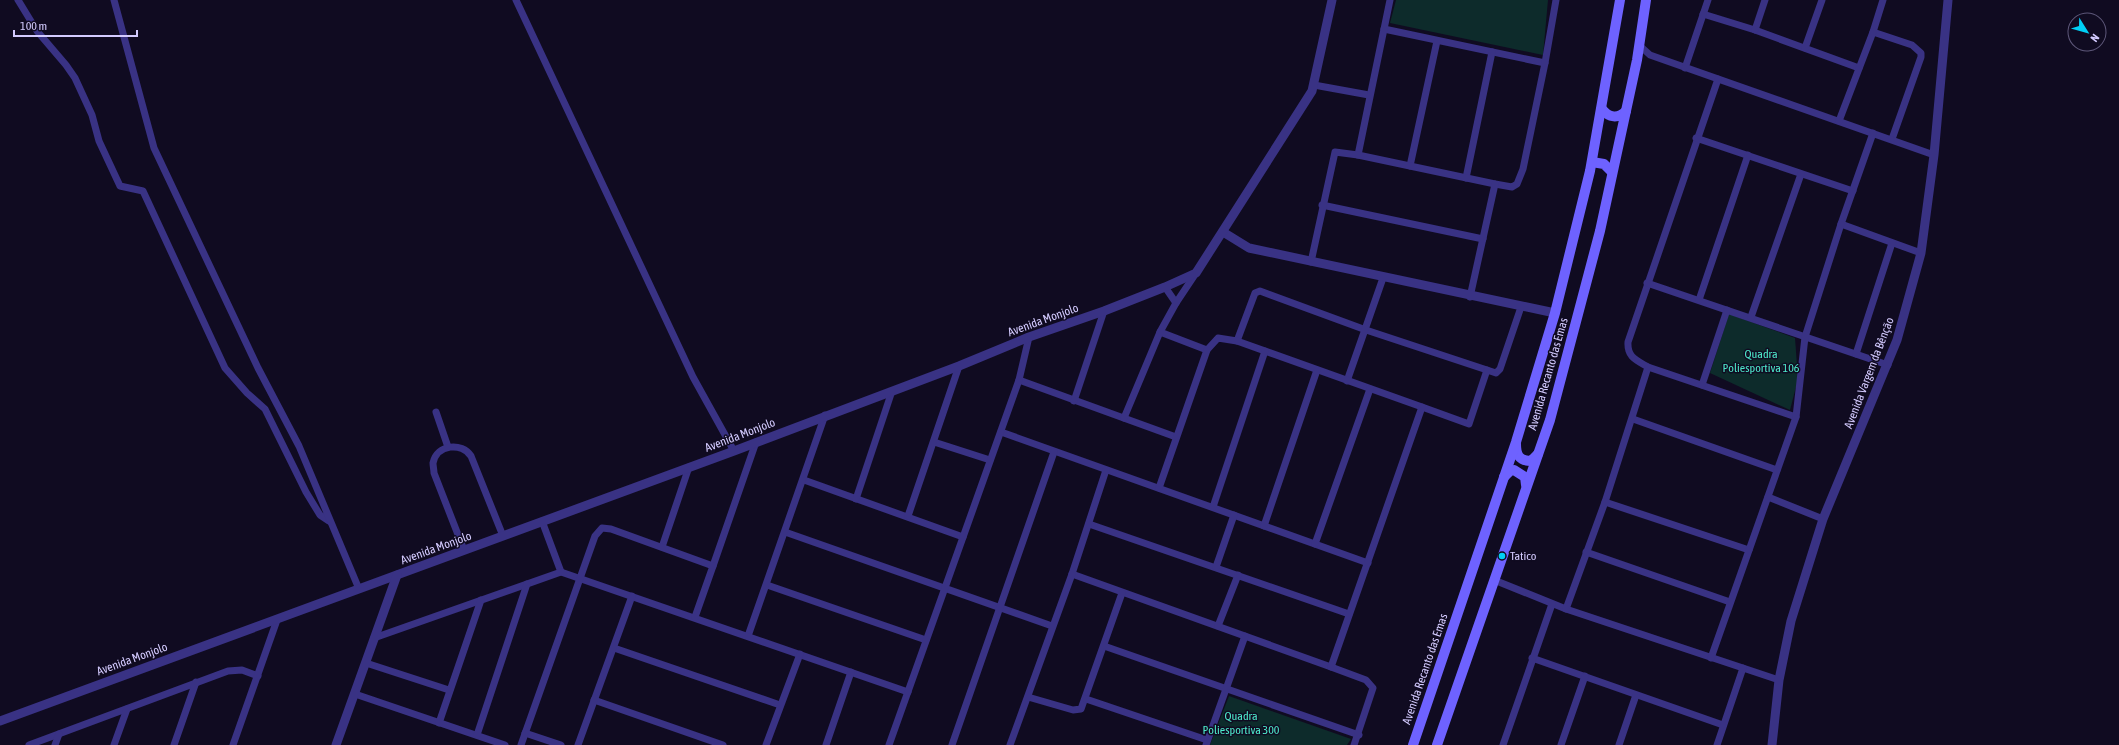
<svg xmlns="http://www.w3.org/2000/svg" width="2119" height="745" font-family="'Asap Condensed',sans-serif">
<rect width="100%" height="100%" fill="#100b21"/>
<!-- green -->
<g fill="#0d2b2b">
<path d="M 1396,0 L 1548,0 L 1543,55 L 1390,23 Z"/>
<path d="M 1729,314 L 1795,338 L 1798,379 L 1790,410 L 1710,373 Z"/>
<path d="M 1229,696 L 1351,739 L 1347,745 L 1210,745 Z"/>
</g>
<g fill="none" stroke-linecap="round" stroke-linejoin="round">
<!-- minor -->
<g stroke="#393284" stroke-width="7">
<path d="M 18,0 L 37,31 L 66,65 L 75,78 L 92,115 L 99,141 L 120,186 L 143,191 L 225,368 L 247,393 L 265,409 L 306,492 L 320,515 L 329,521"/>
<path d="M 114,0 L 154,148 L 258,368 L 299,446 L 359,589"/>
<path d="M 516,0 L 693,377 L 734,451"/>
<path d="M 1703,14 L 1755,30 L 1859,68"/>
<path d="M 1384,29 L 1545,63"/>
<path d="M 1755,30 L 1765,0"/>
<path d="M 1873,32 L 1912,45 L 1921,53 L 1921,57 L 1892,139"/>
<path d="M 1639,45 L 1650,55 L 1934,155"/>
<path d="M 1805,48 L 1822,0"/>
<path d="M 1685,68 L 1708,0"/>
<path d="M 1718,79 L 1628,342 C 1627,357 1636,360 1648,367 L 1796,417"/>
<path d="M 1314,85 L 1369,95"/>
<path d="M 1839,121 L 1873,32 L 1883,0"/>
<path d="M 1696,138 L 1853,191"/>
<path d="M 1358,155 L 1390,0"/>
<path d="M 1410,166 L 1437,41"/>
<path d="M 1466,178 L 1492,52"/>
<path d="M 1322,205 L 1483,239"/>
<path d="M 1841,224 L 1921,253"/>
<path d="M 1311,262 L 1335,152 L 1358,155 L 1495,184 L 1512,187 L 1517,184 L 1523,169 L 1545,63 L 1556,0"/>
<path d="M 1647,283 L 1888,365"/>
<path d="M 1165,287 L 1176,303"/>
<path d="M 1470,297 L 1495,184"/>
<path d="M 1699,300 L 1748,155"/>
<path d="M 1751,317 L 1801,174"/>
<path d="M 1160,332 L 1207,350"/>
<path d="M 1237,341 L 1255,293 L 1260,291 L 1366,330 L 1487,370"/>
<path d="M 1856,354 L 1892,243"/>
<path d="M 1019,380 L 1176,437"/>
<path d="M 1347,381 L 1383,278"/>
<path d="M 1702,385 L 1727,310"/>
<path d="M 1074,401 L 1104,311"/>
<path d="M 436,412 L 448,447"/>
<path d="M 1124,418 L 1160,332 L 1176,303 L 1196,273"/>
<path d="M 1633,419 L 1777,470"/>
<path d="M 1001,432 L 1368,563"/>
<path d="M 934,442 L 990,460"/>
<path d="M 804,480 L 963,537"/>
<path d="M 1159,488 L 1207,350 L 1218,338 L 1237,341 L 1422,407"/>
<path d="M 1768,497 L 1823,519"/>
<path d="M 856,499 L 892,391"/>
<path d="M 1605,502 L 1749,550"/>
<path d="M 1213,507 L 1265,351"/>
<path d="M 908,516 L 959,366"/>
<path d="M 542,521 L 561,572"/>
<path d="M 1089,524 L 1349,614"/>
<path d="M 1264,526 L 1317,370"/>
<path d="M 785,532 L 1052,626"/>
<path d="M 1315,544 L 1370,389"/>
<path d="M 662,547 L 689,467"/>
<path d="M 464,550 L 434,473 C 434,470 433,466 433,463 C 437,444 462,442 471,456 L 503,536"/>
<path d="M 1586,552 L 1730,602"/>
<path d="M 713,566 L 756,442"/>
<path d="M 1216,567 L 1234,515"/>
<path d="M 1072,574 L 1331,667"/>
<path d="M 1494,580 L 1566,609 L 1779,680"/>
<path d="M 767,585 L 926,640"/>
<path d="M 1566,609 L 1605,502 L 1648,367"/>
<path d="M 1218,626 L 1238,575"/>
<path d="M 748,636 L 825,415"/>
<path d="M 374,638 L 561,572 L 908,692"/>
<path d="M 1104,646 L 1359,735"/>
<path d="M 614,648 L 780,705"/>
<path d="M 1532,658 L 1723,725"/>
<path d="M 1711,658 L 1796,417 L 1805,337 L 1841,224 L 1873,133"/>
<path d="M 366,663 L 449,690"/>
<path d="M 355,694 L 505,745"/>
<path d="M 1028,697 L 1073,710 L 1081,709 L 1122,593"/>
<path d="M 1086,699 L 1207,740"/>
<path d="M 594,700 L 723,745"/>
<path d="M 439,723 L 481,600"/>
<path d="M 525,733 L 561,745"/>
<path d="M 477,735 L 527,584"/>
<path d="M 29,745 L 228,671 L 242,670 L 258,676"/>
<path d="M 55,745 L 59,734"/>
<path d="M 114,745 L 127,709"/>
<path d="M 174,745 L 196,682"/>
<path d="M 233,745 L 277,620"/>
<path d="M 521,745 L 595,536 L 602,528 L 611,529 L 713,566 L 695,617"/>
<path d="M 578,745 L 632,596"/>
<path d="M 766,745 L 800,654"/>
<path d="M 826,745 L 851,672"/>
<path d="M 889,745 L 1019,380 L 1029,337"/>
<path d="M 952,745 L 1054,452"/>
<path d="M 1010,745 L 1072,574 L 1106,470"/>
<path d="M 1206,745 L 1245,636"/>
<path d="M 1354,745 L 1373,688 L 1366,680 L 1331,667 L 1422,407 L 1469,424 L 1487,370 L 1496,373 L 1500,369 L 1521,307"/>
<path d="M 1503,745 L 1552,604"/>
<path d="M 1561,745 L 1585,676"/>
<path d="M 1619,745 L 1636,695"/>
<path d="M 1717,745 L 1743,668"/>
</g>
<!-- tertiary -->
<g stroke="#393284" stroke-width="9">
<path d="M 1223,232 L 1249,248 L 1555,313"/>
<path d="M 0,721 L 734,451 L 959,366 L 1029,337 L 1104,311 L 1165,287 L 1196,273 L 1312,91 L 1332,0"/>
<path d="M 336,745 L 397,575"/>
<path d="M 1772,745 L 1779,680 L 1791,621 L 1823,519 L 1897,340 L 1921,253 L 1934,155 L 1948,0"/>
</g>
<!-- secondary -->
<g stroke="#6e62ff" stroke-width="10">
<path d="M 1602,109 C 1609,118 1618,119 1626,111"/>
<path d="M 1592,162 L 1604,164 L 1612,172"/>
<path d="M 1516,444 C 1516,455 1519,461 1531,461 L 1538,454"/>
<path d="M 1504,477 L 1510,471 L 1514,470 L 1525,477 L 1526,485"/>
<path d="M 1413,745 L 1516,442 L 1555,313 L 1590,171 L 1620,0"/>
<path d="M 1437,745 L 1550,420 L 1600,231 L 1637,60 L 1646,0"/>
</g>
</g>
<!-- markers -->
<circle fill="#00d0f6" stroke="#100b21" stroke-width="1.5" cx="1502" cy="556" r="4"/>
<g text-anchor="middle" stroke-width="3" stroke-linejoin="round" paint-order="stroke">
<!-- street labels -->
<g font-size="12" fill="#d4cbff" stroke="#100b21">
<text transform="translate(1043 320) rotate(-20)" y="4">Avenida Monjolo</text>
<text transform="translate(1869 373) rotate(-69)" y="4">Avenida Vargem da Bênção</text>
<text transform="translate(1548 374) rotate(-74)" y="4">Avenida Recanto das Emas</text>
<text transform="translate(740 435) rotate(-21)" y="4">Avenida Monjolo</text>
<text transform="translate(436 548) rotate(-20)" y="4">Avenida Monjolo</text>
<text transform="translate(132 659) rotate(-20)" y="4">Avenida Monjolo</text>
<text transform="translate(1425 669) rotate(-71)" y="4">Avenida Recanto das Emas</text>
</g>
<!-- park labels -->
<g font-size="12" fill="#4de9cb" stroke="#100b21">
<text x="1761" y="358">Quadra<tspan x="1761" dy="14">Poliesportiva 106</tspan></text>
<text x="1241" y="720">Quadra<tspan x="1241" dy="14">Poliesportiva 300</tspan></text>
</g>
<!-- poi labels -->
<g font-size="12" fill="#d4cbff" stroke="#100b21" text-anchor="start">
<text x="1510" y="560">Tatico</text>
</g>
</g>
<!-- north arrow -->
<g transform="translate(2087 32) rotate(127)"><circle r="19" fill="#100b21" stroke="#5e587a"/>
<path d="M0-3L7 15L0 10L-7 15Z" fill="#00d0f6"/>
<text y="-6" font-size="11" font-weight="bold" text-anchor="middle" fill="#d4cbff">N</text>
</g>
<!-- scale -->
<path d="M14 30v6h123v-6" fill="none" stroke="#d4cbff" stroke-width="2"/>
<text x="20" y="30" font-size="12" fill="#d4cbff" stroke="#100b21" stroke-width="3" paint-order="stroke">100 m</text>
</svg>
